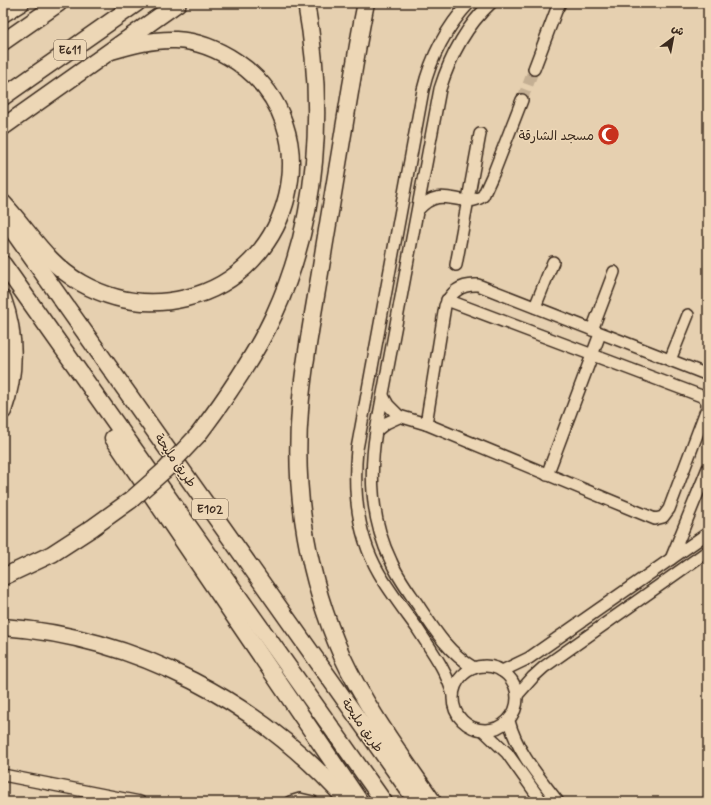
<svg xmlns="http://www.w3.org/2000/svg" width="711" height="805" font-family="Mynerve,'Playpen Sans Arabic',sans-serif">
<rect width="100%" height="100%" fill="#e6d0b0"/>
<filter id="ink" filterUnits="userSpaceOnUse"><feTurbulence type="fractalNoise" baseFrequency=".025" numOctaves="2"/><feDisplacementMap in="SourceGraphic" scale="8" xChannelSelector="R" yChannelSelector="G"/><feConvolveMatrix kernelMatrix="1 2 1 2 8 2 1 2 1" color-interpolation-filters="sRGB"/></filter>
<g filter="url(#ink)">
<g fill="none" stroke-linecap="round" stroke-linejoin="round">
<!-- minor-tunnel -->
<path stroke="#c4af93" stroke-width="11" stroke-dasharray="11 5.5" stroke-linecap="butt" d="M 522,100 L 534,69"/>
<defs>
<g id="minor">
<path d="M 534,69 L 556,11 L 560,3"/>
<path d="M 418,210 C 442,182 462,211 483,196 L 494,172 L 522,100"/>
<path d="M 456,265 L 480,134"/>
<path d="M 535,307 L 553,262"/>
<path d="M 592,330 L 614,272"/>
<path d="M 670,360 L 688,315"/>
<path d="M 399,416 L 426,424 L 655,519 L 663,517 L 669,509 L 707,408 L 707,402 L 704,397 L 447,300"/>
<path d="M 426,424 L 445,306 C 451,291 462,284 478,285 L 708,375"/>
<path d="M 376,431 L 386,423 L 397,418 L 399,416 L 388,405 L 383,396"/>
<path d="M 547,475 L 600,334"/>
<path d="M 671,559 L 708,468"/>
<circle cx="485" cy="698" r="32"/>
<path d="M 474,668 C 449,653 435,631 420,608 C 410,593 398,578 391,561 C 371,520 369,475 376,431 L 440,89 C 450,57 466,26 491,3"/>
<path d="M 502,671 L 529,658 L 708,533"/>
<path d="M 518,694 L 533,677 L 544,667 L 708,551"/>
<path d="M 453,695 C 446,669 431,650 417,628 C 404,610 390,592 379,573 C 357,535 353,492 357,449 L 423,90 C 431,57 446,28 469,3"/>
<path d="M 509,721 C 517,752 539,777 558,802"/>
<path d="M 484,731 L 507,753 L 542,802"/>
<path d="M 3,775 L 140,802"/>
<path d="M 290,802 L 300,799 L 313,802"/>
</g>
<g id="highway">
<path d="M 366,3 C 360,30 356,58 351,86 C 342,140 333,194 324,248 C 316,301 304,355 300,410 C 293,494 308,579 342,656 C 366,708 401,755 433,802"/>
<path d="M 3,14 L 21,3"/>
<path d="M 3,42 L 59,3"/>
<path d="M 3,97 L 137,3"/>
<path d="M 3,127 L 178,3"/>
<path d="M 3,203 C 29,231 47,264 81,283 C 113,301 149,307 186,298 C 293,273 332,127 237,62 C 219,50 198,41 176,40 C 153,39 132,45 111,51"/>
<path d="M 3,217 L 417,802"/>
<path d="M 3,264 L 384,802"/>
<path d="M 3,299 C 16,335 16,375 3,411"/>
<path d="M 198,435 C 226,398 254,358 274,315 C 319,218 325,107 306,3"/>
<path d="M 113,438 L 360,802"/>
<path d="M 3,577 L 52,554 L 92,528 L 131,500"/>
<path d="M 3,627 C 137,637 260,702 348,802"/>
</g>
</defs>
<!-- minor casing -->
<use href="#minor" stroke="#3b2a1e" stroke-width="14"/>
<!-- highway casing -->
<use href="#highway" stroke="#3b2a1e" stroke-width="19"/>
<!-- minor -->
<use href="#minor" stroke="#edd7b6" stroke-width="11"/>
<!-- highway -->
<use href="#highway" stroke="#edd7b6" stroke-width="16"/>
<defs>
<path id="highway-bridge" d="M 131,500 L 166,469 L 198,435"/>
</defs>
<!-- highway-bridge casing -->
<use href="#highway-bridge" stroke="#3b2a1e" stroke-width="19" stroke-linecap="butt"/>
<!-- highway-bridge -->
<use href="#highway-bridge" stroke="#edd7b6" stroke-width="16"/>
</g>
</g>
<!-- icons -->
<defs>
<symbol id="mosque-disc" viewBox="-11 -11 22 22"><circle r="9.5" fill="#c8321e" stroke="#edd7b6"/><path d="M3.5-4.9A6 6 0 1 0 3.5 4.9A5 5 0 1 1 3.5-4.9Z" fill="#fff"/></symbol>
</defs>
<g fill-rule="evenodd">
<use href="#mosque-disc" x="596" y="122" width="25" height="25"/>
</g>
<g text-anchor="middle" stroke-width="3" stroke-linejoin="round" paint-order="stroke">
<!-- shield labels -->
<g fill="#edd7b6" stroke="#705e4c" stroke-width="1">
<rect x="54" y="40" width="32" height="20" rx="3"/>
<rect x="192" y="499" width="36" height="20" rx="3"/>
</g>
<g font-size="12" font-weight="bold" fill="#3b2a1e">
<text x="70" y="54">E611</text>
<text x="210" y="513">E102</text>
</g>
<!-- poi labels -->
<g font-size="13" fill="#3b2a1e" stroke="#edd7b6" text-anchor="end">
<text x="594" y="140">مسجد الشارقة</text>
</g>
<!-- street labels -->
<g font-size="13" fill="#3b2a1e" stroke="#edd7b6">
<text transform="translate(176 460) rotate(55)" y="5">طريق مليحة</text>
<text transform="translate(363 725) rotate(55)" y="5">طريق مليحة</text>
</g>
</g>
<!-- margin -->
<rect width="711" height="805" fill="none" stroke="#edd7b6" stroke-width="16"/>
<rect x="8" y="8" width="695" height="789" fill="none" stroke="#3b2a1e" stroke-width="1.5" filter="url(#ink)"/>
<!-- north arrow -->
<g transform="translate(673 38) rotate(32)" stroke="#edd7b6" stroke-width="3" paint-order="stroke">
<path d="M0-3L7 15L0 10L-7 15Z" fill="#3b2a1e"/>
<text y="-6" font-size="11" font-weight="bold" text-anchor="middle" fill="#3b2a1e">ش</text>
</g>
</svg>
